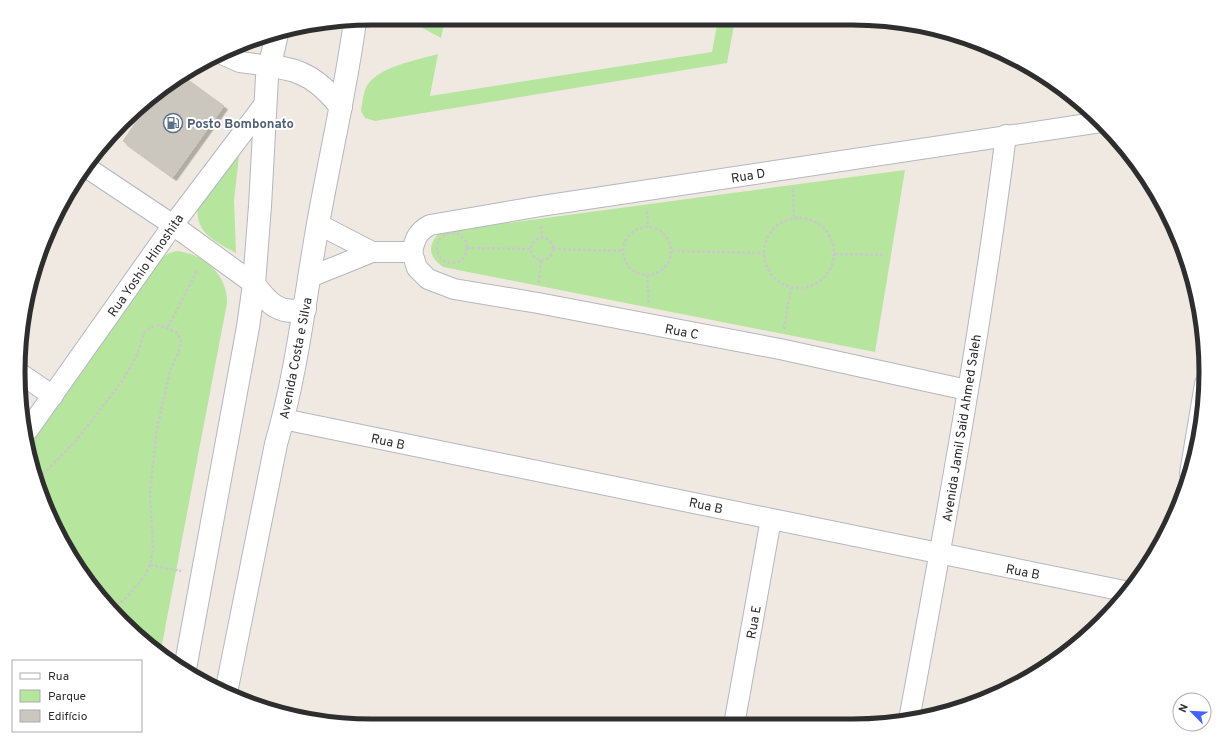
<svg xmlns="http://www.w3.org/2000/svg" width="1224" height="744" font-family="Overpass,sans-serif">
<defs>
<filter id="shadow"><feDropShadow dx="3.5" dy="3.5" stdDeviation="0" flood-color="#0004"/></filter>
</defs>
<rect width="100%" height="100%" fill="#efe9e1"/>
<!-- green -->
<g fill="#b6e59e">
<path d="M 412,18 L 445,18 L 441,38 L 421,27 Z"/>
<path d="M 718,20 L 735,20 L 727,63 L 375,121 L 365,118 L 361,111 C 362,104 363,96 365,90 C 373,67 418,60 438,54 L 430,96 L 712,52 Z"/>
<path d="M 240,147 L 234,200 L 236,253 C 217,242 194,233 198,207 Z"/>
<path d="M 905,170 L 875,352 L 443,267 C 427,256 428,244 440,232 Z"/>
<path d="M 176,251 C 204,253 228,276 227,303 L 160,655 L 78,569 L 37,486 L 29,440 L 160,260 L 167,254 Z"/>
</g>
<!-- building -->
<path fill="#cbc7bf" stroke="#cbc5ba" filter="url(#shadow)" d="M 184,77 L 224,106 L 173,177 L 123,141 L 158,90 Z"/>
<g fill="none" stroke-linecap="round" stroke-linejoin="round">
<defs>
<g id="minor">
<path d="M 224,55 L 240,62 L 269,66"/>
<path d="M 86,167 L 173,225 L 254,284"/>
<path d="M 318,224 L 372,252"/>
<path d="M 412,252 C 415,239 417,232 430,225 L 541,206 L 1101,122"/>
<path d="M 412,252 L 417,268 L 428,279 L 454,289 L 538,303 L 780,349 L 967,390"/>
<path d="M 310,277 L 372,252 L 412,252"/>
<path d="M 18,372 L 53,396"/>
<path d="M 283,419 L 1129,592"/>
<path d="M 28,430 L 173,225 L 266,102"/>
<path d="M 1190,473 L 1205,384"/>
<path d="M 909,720 C 945,526 981,331 1006,135"/>
<path d="M 734,725 L 771,519"/>
</g>
<g id="secondary">
<path d="M 269,66 C 303,69 320,81 341,107"/>
<path d="M 254,284 C 268,303 280,316 305,309"/>
<path d="M 185,669 L 248,327 L 254,284 L 260,206 L 267,77 L 277,34"/>
<path d="M 226,693 L 276,444 C 297,372 305,297 318,224 C 330,156 346,89 355,21"/>
</g>
</defs>
<!-- minor casing -->
<use href="#minor" stroke="#b4b7c1" stroke-width="22"/>
<!-- secondary casing -->
<use href="#secondary" stroke="#b4b7c1" stroke-width="24"/>
<!-- path -->
<g stroke="#c9c9c9" stroke-width="2.5" stroke-dasharray="3 2" stroke-linecap="butt">
<path d="M 793,189 L 794,218"/>
<path d="M 647,211 L 648,227"/>
<circle cx="799" cy="253" r="35"/>
<path d="M 541,226 L 542,238"/>
<circle cx="647" cy="251" r="24"/>
<circle cx="452" cy="248" r="15"/>
<circle cx="542" cy="249" r="11"/>
<path d="M 467,248 L 531,249"/>
<path d="M 553,249 L 623,251"/>
<path d="M 672,251 L 764,253"/>
<path d="M 835,254 L 884,255"/>
<path d="M 647,275 L 649,304"/>
<path d="M 539,283 L 541,260"/>
<path d="M 168,327 L 198,269"/>
<path d="M 784,329 L 791,288"/>
<path d="M 36,481 L 76,441 L 123,380 L 138,353 L 144,333 L 151,327 L 159,325 L 176,332 L 181,339 L 179,351 L 170,371 L 157,428 L 150,493 L 153,548 L 150,565 L 144,577 L 126,598 L 114,607"/>
<path d="M 150,565 L 181,571"/>
</g>
<!-- minor -->
<use href="#minor" stroke="#fff" stroke-width="20"/>
<!-- secondary -->
<use href="#secondary" stroke="#fff" stroke-width="22"/>
</g>
<!-- icons -->
<defs>
<symbol id="fuel-ring" viewBox="-11 -11 22 22"><circle r="9.5" fill="#fff" stroke="#5c6f8a" stroke-width="1.5"/><path d="M-5.5-6h7V0h2V4h1.3V-2.5L3-4.5l.8-.8L6-3V5H2.5V1h-1V6h-7ZM-4.2-4.7v3.2H.2V-4.7Z" fill="#5c6f8a"/></symbol>
</defs>
<g fill-rule="evenodd">
<use href="#fuel-ring" x="162" y="112" width="22" height="22"/>
</g>
<g text-anchor="middle" stroke-width="4" stroke-linejoin="round" paint-order="stroke">
<!-- service labels -->
<g font-size="13" font-weight="bold" fill="#4e5e75" stroke="#fff" text-anchor="start">
<text x="187" y="128">Posto Bombonato</text>
</g>
<!-- street labels -->
<g font-size="13" fill="#2e2e2e" stroke="#fff">
<text transform="translate(748 175) rotate(-9)" y="5">Rua D</text>
<text transform="translate(145 265) rotate(-55)" y="5">Rua Yoshio Hinoshita</text>
<text transform="translate(682 331) rotate(11)" y="5">Rua C</text>
<text transform="translate(295 358) rotate(-79)" y="5">Avenida Costa e Silva</text>
<text transform="translate(961 428) rotate(-81)" y="5">Avenida Jamil Said Ahmed Saleh</text>
<text transform="translate(388 441) rotate(12)" y="5">Rua B</text>
<text transform="translate(706 505) rotate(12)" y="5">Rua B</text>
<text transform="translate(1023 571) rotate(11)" y="5">Rua B</text>
<text transform="translate(753 622) rotate(-80)" y="5">Rua E</text>
</g>
</g>
<!-- crop -->
<path d="M0 0H1224V744H0ZM372 25H852A347 347 0 0 1 1199 372V372A347 347 0 0 1 852 719H372A347 347 0 0 1 25 372V372A347 347 0 0 1 372 25Z" fill="#fff" fill-rule="evenodd"/>
<path fill="none" stroke="#2e2e2e" stroke-width="5" d="M372 25H852A347 347 0 0 1 1199 372V372A347 347 0 0 1 852 719H372A347 347 0 0 1 25 372V372A347 347 0 0 1 372 25Z"/>
<!-- legend -->
<rect x="12" y="660" width="130" height="72" fill="#ffffff" stroke="#ababab"/>
<rect x="20" y="673" width="20" height="6" fill="#ffffff" stroke="#ababab"/>
<text x="48" y="680" font-size="12" fill="#2e2e2e">Rua</text>
<rect x="20" y="690" width="20" height="12" fill="#b6e59e" stroke="#ababab"/>
<text x="48" y="700" font-size="12" fill="#2e2e2e">Parque</text>
<rect x="20" y="710" width="20" height="12" fill="#cbc7bf" stroke="#ababab"/>
<text x="48" y="720" font-size="12" fill="#2e2e2e">Edifício</text>
<!-- north arrow -->
<g transform="translate(1192 712) rotate(294)"><circle r="19" fill="#ffffff" stroke="#ababab"/>
<path d="M0-3L7 15L0 10L-7 15Z" fill="#4264fb"/>
<text y="-6" font-size="11" font-weight="bold" text-anchor="middle" fill="#2e2e2e">N</text>
</g>
</svg>
